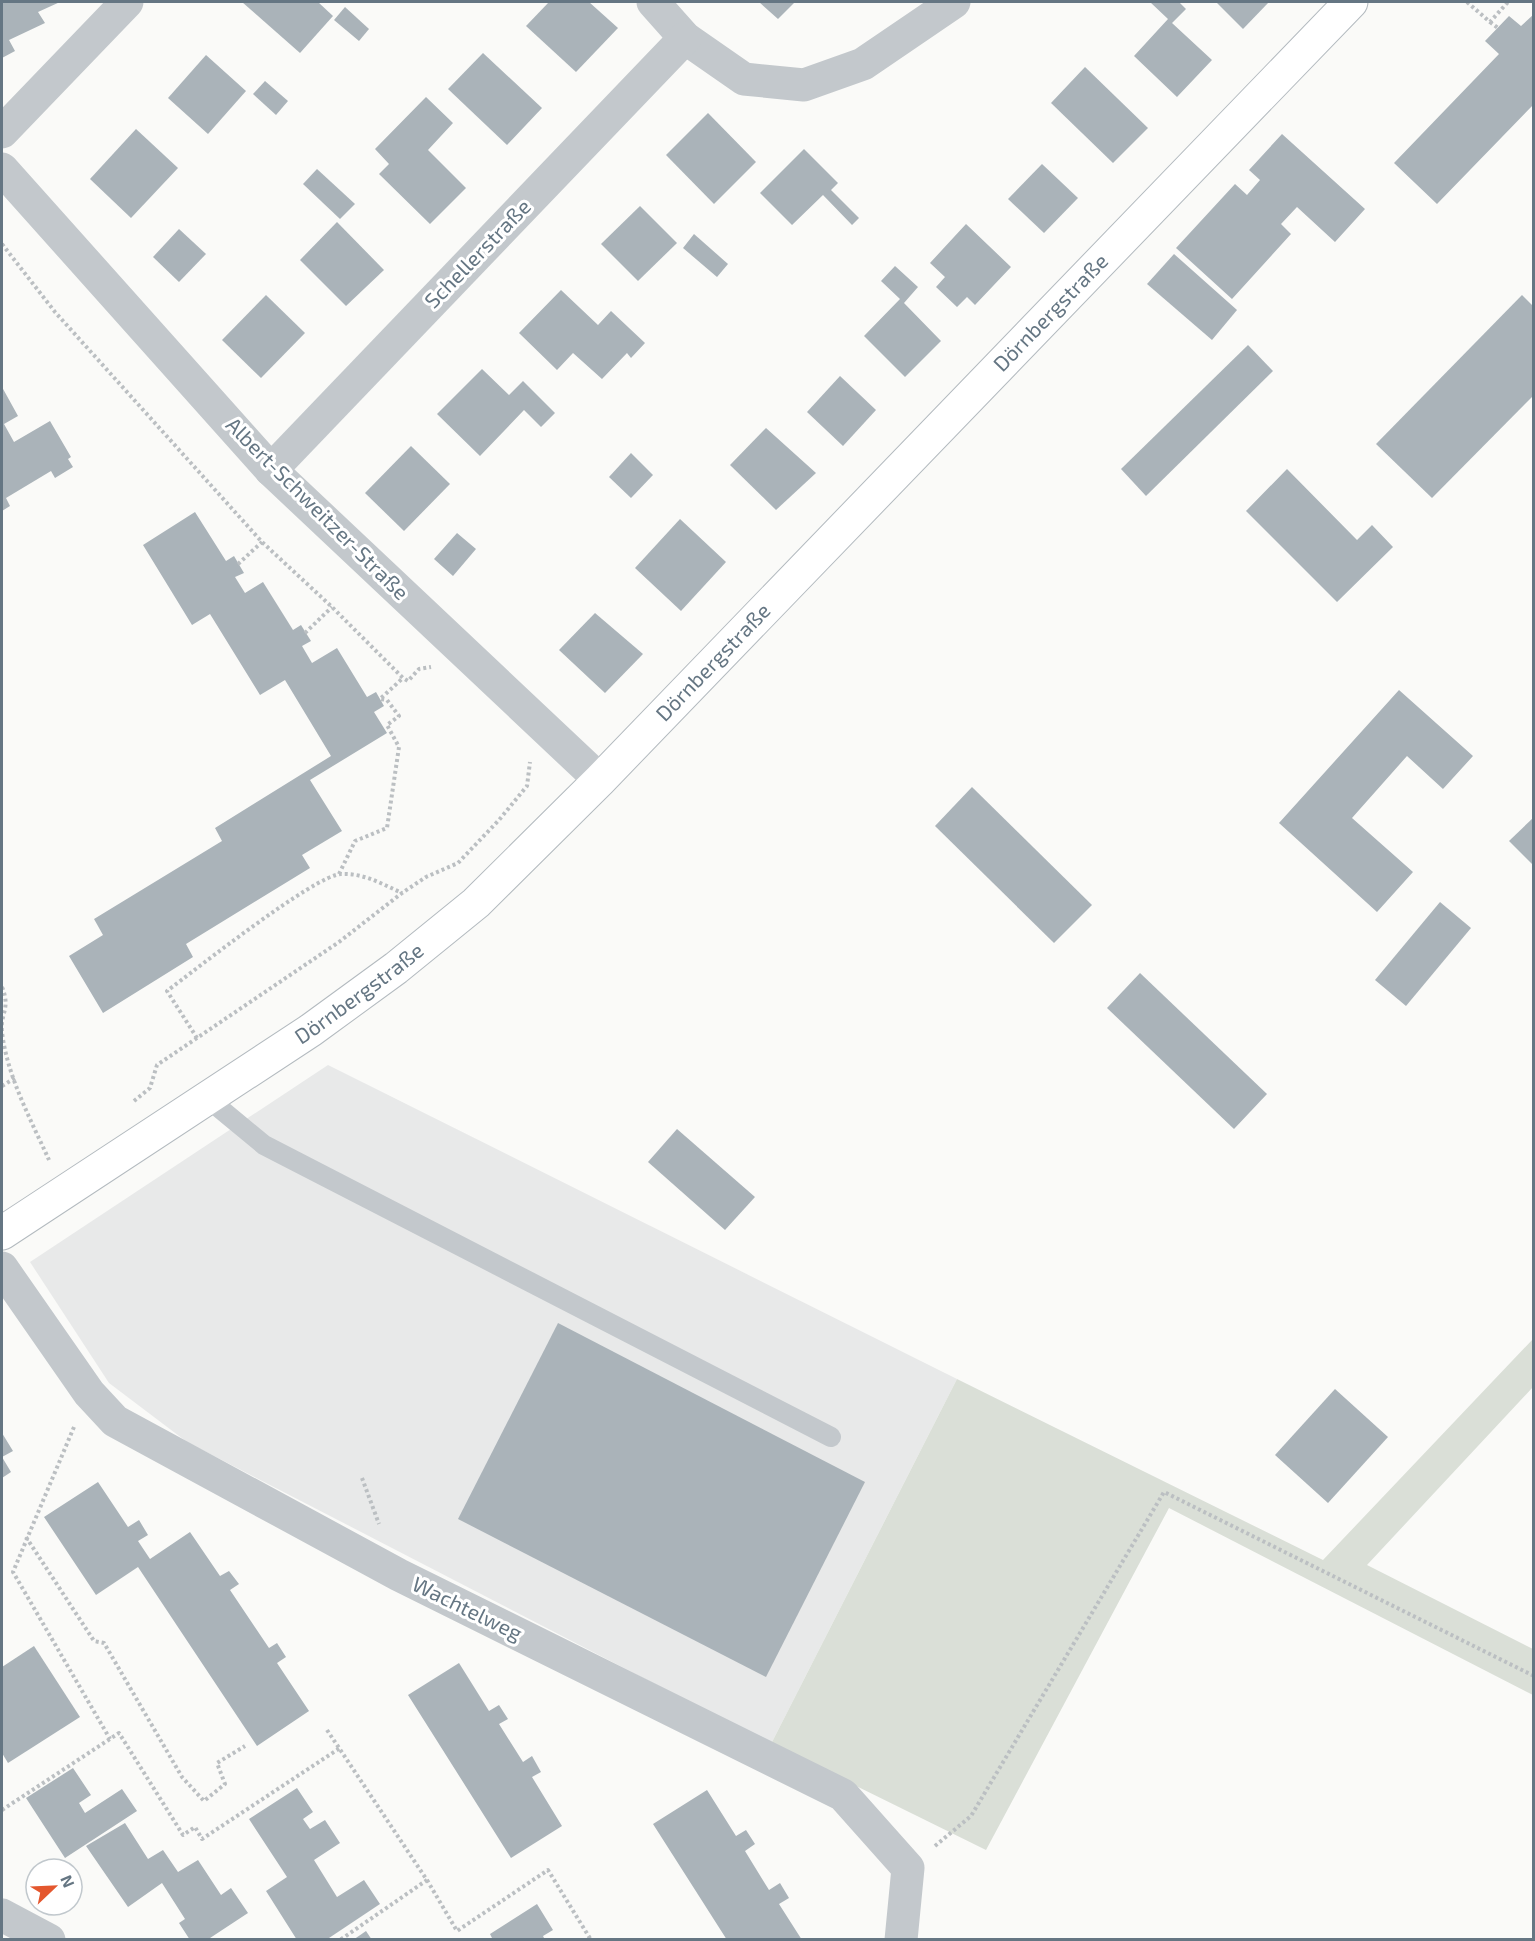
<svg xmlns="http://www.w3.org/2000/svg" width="1535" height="1941" font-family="'Exo 2',sans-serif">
<rect width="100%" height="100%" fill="#fafaf8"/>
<!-- built -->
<path fill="#e8e9e9" d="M 328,1065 L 957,1379 L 771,1744 L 187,1442 L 109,1383 L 30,1262 Z"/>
<!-- green -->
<path fill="#dadfd7" d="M 1533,1339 L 1533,1387 L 1367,1565 L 1533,1649 L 1533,1695 L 1169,1508 L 986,1850 L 771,1744 L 957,1379 L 1323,1560 Z"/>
<!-- building -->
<g fill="#aab3b9">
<path d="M 2,2 L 60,2 L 38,12 L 45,23 L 9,40 L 15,51 L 2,58 Z"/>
<path d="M 242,2 L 318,2 L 333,16 L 300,53 Z"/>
<path d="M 549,2 L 589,2 L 618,28 L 576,72 L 526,26 Z"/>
<path d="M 759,2 L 795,2 L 778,19 Z"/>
<path d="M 1150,2 L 1179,2 L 1186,9 L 1172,23 L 1212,60 L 1177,97 L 1134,56 L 1168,19 Z"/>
<path d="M 1216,2 L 1269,2 L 1243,29 Z"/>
<path d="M 345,7 L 369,29 L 359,41 L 334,20 Z"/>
<path d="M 1534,14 L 1534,104 L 1437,204 L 1394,163 L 1499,54 L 1485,41 L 1509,16 L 1521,26 Z"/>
<path d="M 483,53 L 542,108 L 507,145 L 448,89 Z"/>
<path d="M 206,55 L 246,91 L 208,134 L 168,98 Z"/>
<path d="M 1085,67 L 1148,128 L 1113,163 L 1051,103 Z"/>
<path d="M 265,81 L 288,101 L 276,115 L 253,94 Z"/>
<path d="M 426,97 L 453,123 L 428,150 L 466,188 L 430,224 L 379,174 L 389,164 L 375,149 Z"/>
<path d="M 708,113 L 756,162 L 714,204 L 666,155 Z"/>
<path d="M 136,129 L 178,168 L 131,218 L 90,179 Z"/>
<path d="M 1282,134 L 1365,209 L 1335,242 L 1297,207 L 1281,224 L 1291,234 L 1232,299 L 1176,248 L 1235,184 L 1247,195 L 1260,180 L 1249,170 Z"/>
<path d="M 804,149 L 838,183 L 831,190 L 859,218 L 852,225 L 823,195 L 792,225 L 760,193 Z"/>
<path d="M 1042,164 L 1078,198 L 1044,233 L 1008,199 Z"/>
<path d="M 317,169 L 355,204 L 340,219 L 303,184 Z"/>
<path d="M 640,206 L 677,243 L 638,281 L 601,244 Z"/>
<path d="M 337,222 L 384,270 L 346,306 L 300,260 Z"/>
<path d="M 966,224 L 1011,267 L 975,305 L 967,297 L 957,307 L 936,287 L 945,277 L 930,263 Z"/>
<path d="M 179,229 L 206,254 L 179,282 L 153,257 Z"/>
<path d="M 694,234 L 728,264 L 717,277 L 683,248 Z"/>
<path d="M 1174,254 L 1237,310 L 1212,340 L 1147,284 Z"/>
<path d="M 895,266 L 918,287 L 904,303 L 941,341 L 905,377 L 864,336 L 900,299 L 881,281 Z"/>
<path d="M 561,290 L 598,325 L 611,311 L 645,343 L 631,358 L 627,353 L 602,379 L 573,353 L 557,370 L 519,333 Z"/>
<path d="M 266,295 L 305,333 L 261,378 L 222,340 Z"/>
<path d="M 1522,295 L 1534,307 L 1534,395 L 1432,498 L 1376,444 Z"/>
<path d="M 1248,345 L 1273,371 L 1146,496 L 1121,469 Z"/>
<path d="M 482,369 L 509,395 L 523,381 L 555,413 L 541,427 L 524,410 L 480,456 L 437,414 Z"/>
<path d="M 840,376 L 876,410 L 843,446 L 807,412 Z"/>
<path d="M 2,387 L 18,416 L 4,424 L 14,442 L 50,421 L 71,457 L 68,459 L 73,467 L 55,478 L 51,471 L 6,498 L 10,506 L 2,511 Z"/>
<path d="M 766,428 L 816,473 L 776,510 L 730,465 Z"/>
<path d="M 411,446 L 450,484 L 404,531 L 365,493 Z"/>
<path d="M 631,453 L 653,475 L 631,498 L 609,477 Z"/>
<path d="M 1287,469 L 1357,540 L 1372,525 L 1393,547 L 1337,602 L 1246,511 Z"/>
<path d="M 195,512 L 226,561 L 234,556 L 244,573 L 235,577 L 245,593 L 263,582 L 293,630 L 301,625 L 311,641 L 302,646 L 312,663 L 337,648 L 367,697 L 376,692 L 384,706 L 374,712 L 387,733 L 310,780 L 342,831 L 302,855 L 310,868 L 186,944 L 193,957 L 103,1013 L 69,956 L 103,935 L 94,919 L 222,841 L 215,828 L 331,756 L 285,680 L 260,695 L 210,614 L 192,625 L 143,545 Z"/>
<path d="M 680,519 L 726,562 L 681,611 L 635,568 Z"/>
<path d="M 457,533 L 476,549 L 453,576 L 434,559 Z"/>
<path d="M 595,613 L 643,654 L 605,693 L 559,650 Z"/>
<path d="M 1399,690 L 1473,756 L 1443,789 L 1407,756 L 1352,818 L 1413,872 L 1377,912 L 1279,823 Z"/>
<path d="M 972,787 L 1092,905 L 1054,943 L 935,826 Z"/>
<path d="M 1534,817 L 1534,866 L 1509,841 Z"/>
<path d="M 1440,902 L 1471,928 L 1406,1006 L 1375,980 Z"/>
<path d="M 1140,973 L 1267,1094 L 1234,1129 L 1107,1008 Z"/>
<path d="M 677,1129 L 755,1197 L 725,1230 L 648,1162 Z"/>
<path d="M 558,1323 L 865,1482 L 766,1677 L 458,1519 Z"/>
<path d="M 1335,1389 L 1388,1437 L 1328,1503 L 1275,1455 Z"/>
<path d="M 2,1433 L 13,1451 L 2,1457 L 11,1472 L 2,1478 Z"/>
<path d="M 98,1482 L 128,1527 L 139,1520 L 148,1535 L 138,1541 L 150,1559 L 190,1532 L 220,1576 L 229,1571 L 239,1584 L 230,1590 L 269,1648 L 277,1643 L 286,1657 L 277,1663 L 309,1711 L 257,1746 L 138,1567 L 96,1595 L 44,1517 Z"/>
<path d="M 34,1646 L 80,1717 L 8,1763 L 2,1753 L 2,1667 Z"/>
<path d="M 459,1663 L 489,1711 L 499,1705 L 508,1719 L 499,1724 L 523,1762 L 532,1756 L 541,1772 L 532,1777 L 562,1826 L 511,1858 L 408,1695 Z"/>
<path d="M 73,1768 L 91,1795 L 79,1803 L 85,1813 L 122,1789 L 137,1811 L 65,1858 L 26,1798 Z"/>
<path d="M 297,1788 L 313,1812 L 303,1819 L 310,1829 L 325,1820 L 340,1843 L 314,1860 L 337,1897 L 364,1880 L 380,1904 L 326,1940 L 297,1940 L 266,1891 L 287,1877 L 249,1819 Z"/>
<path d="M 707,1790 L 736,1836 L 746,1830 L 755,1844 L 745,1851 L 769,1890 L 780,1883 L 789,1898 L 779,1904 L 802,1940 L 727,1940 L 653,1824 Z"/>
<path d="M 125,1823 L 148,1859 L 163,1850 L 178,1872 L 198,1860 L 221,1895 L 231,1888 L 248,1913 L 207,1940 L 190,1940 L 179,1923 L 185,1919 L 162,1883 L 128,1907 L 86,1846 Z"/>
<path d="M 537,1904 L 553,1930 L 543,1936 L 545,1940 L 493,1940 L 490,1934 Z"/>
<path d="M 366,1931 L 372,1940 L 353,1940 Z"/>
</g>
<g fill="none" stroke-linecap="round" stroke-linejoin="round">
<defs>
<g id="secondary">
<path id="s1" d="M 2,1233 L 311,1030 L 396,968 L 476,903 L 600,780 L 1351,2"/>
</g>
</defs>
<!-- secondary casing -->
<use href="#secondary" stroke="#b3babf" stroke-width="35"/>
<!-- path -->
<g stroke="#bbbfc2" stroke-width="4" stroke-dasharray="3 3" stroke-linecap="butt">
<path d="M 1467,2 L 1490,22 L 1508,2"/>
<path d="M 1490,22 L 1498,28"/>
<path d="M 2,244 L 55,312 L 262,542 L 332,607 L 403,678 L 408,681 L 419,669 L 431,667"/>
<path d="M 238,564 L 262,542"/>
<path d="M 305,633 L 332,607"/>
<path d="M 339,874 L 355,841 L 387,828 L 399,747 L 387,725 L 399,716 L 387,700 L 380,699 L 403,678"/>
<path d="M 2,987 C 11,1009 0,1013 2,1032 C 7,1076 31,1120 49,1160"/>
<path d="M 197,1038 L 167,991 C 195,970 315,875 341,874 C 364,873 382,884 402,893"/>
<path d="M 2,1086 L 15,1078"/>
<path d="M 134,1101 L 150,1088 L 157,1065 L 339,942 L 402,893 L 426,877 L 458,863 L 499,820 L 527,786 L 530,762"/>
<path d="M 74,1427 L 13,1572 L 110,1739"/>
<path d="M 362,1478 L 379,1524"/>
<path d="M 26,1537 L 94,1641 L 104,1643 L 182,1777 L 204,1801 L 225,1784 L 217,1763 L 245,1746"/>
<path d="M 327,1730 L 427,1880 L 340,1940"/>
<path d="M 2,1810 L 119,1733 L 183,1835 L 195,1827 L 202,1839 L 340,1748"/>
<path d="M 935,1846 L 971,1816 L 1164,1492 L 1534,1676"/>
<path d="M 427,1880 L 457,1931 L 548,1870 L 591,1940"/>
</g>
<!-- lane -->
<path stroke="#c3c8cc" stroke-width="20" d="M 206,1097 L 264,1145 L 831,1437"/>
<!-- street -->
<g stroke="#c3c8cc" stroke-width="33">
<path d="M 653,2 L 685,38 L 744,79 L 804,85 L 863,64 L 954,2"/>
<path d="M 2,132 L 127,2"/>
<path d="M 2,169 L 271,470 L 600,780"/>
<path d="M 271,470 L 685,38"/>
<path d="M 2,1268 L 89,1393 L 115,1421 L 399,1575 L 843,1795 L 908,1868 L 901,1940"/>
<path d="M 2,1915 L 49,1940"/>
</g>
<!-- secondary -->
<use href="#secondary" stroke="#fff" stroke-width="33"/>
</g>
<g text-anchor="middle" stroke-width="6" stroke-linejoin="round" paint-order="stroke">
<!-- street labels -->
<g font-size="21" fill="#657683" stroke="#fff">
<text transform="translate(478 254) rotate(-46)" y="7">Schellerstraße</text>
<text dy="7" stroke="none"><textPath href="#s1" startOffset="1402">Dörnbergstraße</textPath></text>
<text transform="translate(317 509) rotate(45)" y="7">Albert-Schweitzer-Straße</text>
<text dy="7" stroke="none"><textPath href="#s1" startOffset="916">Dörnbergstraße</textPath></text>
<text dy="7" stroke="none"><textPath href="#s1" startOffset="430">Dörnbergstraße</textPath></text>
<text transform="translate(467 1609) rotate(26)" y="7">Wachtelweg</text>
</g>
</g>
<!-- border -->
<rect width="1535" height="1941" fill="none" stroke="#657683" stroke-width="6"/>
<!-- north arrow -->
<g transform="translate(54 1887) rotate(67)"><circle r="28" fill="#ffffff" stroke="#c1c8cd" stroke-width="1.5"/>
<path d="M0-4.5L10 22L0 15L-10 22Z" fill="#e4572e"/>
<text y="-9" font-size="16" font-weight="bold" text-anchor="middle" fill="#657683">N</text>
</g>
</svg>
